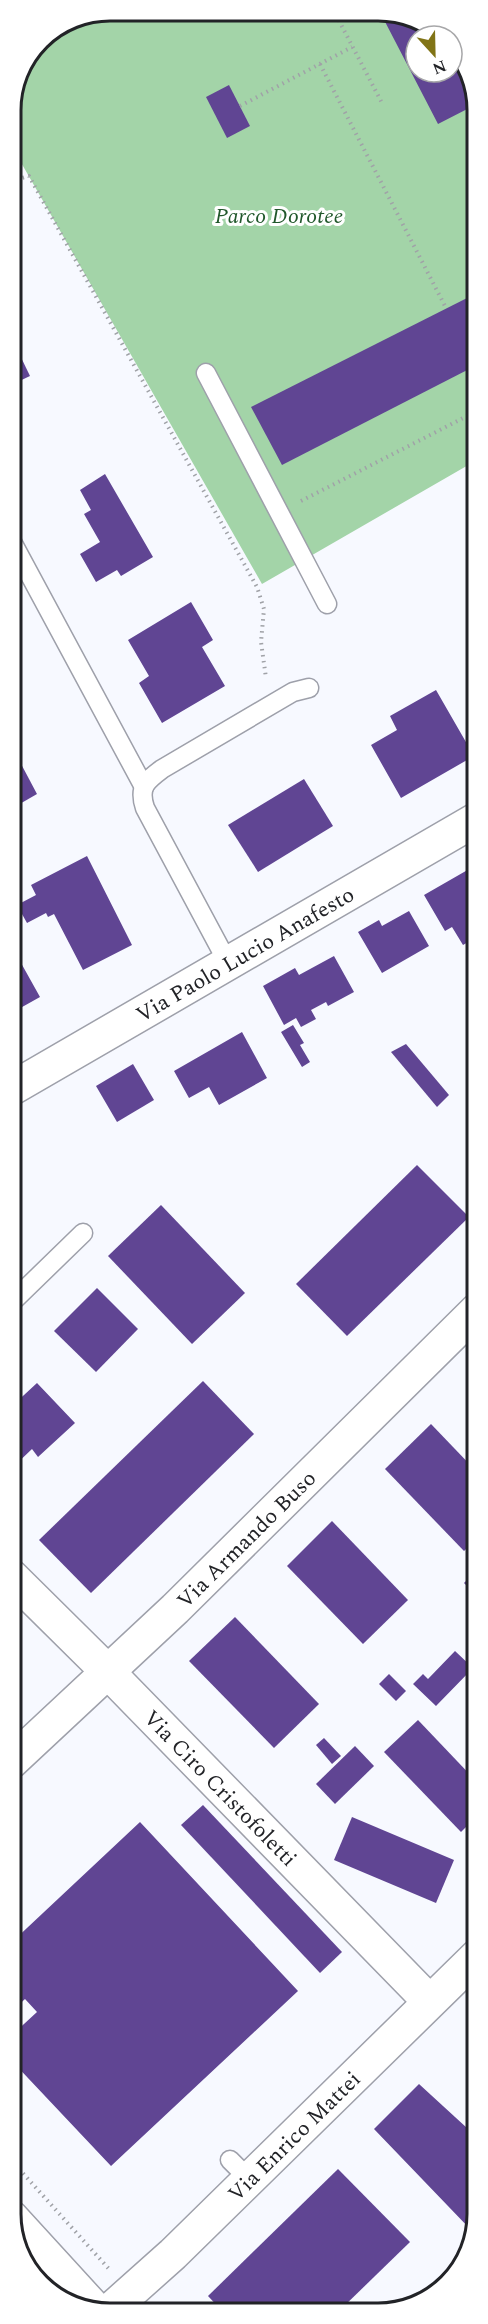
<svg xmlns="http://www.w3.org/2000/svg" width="488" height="2324" font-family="Spectral,serif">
<rect width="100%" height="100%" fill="#f7f9ff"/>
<!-- green -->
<path fill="#a3d4a8" d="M 403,14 L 439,36 L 416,36 L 416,72 L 452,72 L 452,44 L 477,98 L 477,460 L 262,584 L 11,145 L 11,104 L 40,39 L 72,18 Z"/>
<!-- building -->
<g fill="#604593">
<path d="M 381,14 L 403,14 L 439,36 L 416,36 L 416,72 L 452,72 L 453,44 L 477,98 L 477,104 L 438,124 Z"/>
<path d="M 229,85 L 250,126 L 227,138 L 206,97 Z"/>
<path d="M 477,293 L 477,365 L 282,465 L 251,407 Z"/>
<path d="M 16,347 L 30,376 L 11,385 L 11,350 Z"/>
<path d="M 105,474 L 153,557 L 121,576 L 117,570 L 96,582 L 80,554 L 100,542 L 84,514 L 91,510 L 80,490 Z"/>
<path d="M 191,602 L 213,640 L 202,647 L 225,686 L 162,723 L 139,683 L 149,676 L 128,640 Z"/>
<path d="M 436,690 L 474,756 L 401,798 L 371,745 L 397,730 L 390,716 Z"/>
<path d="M 11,745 L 37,794 L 11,809 Z"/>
<path d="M 304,779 L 333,826 L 258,872 L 228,825 Z"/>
<path d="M 87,856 L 132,945 L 83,970 L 54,914 L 48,917 L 46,913 L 27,923 L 17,905 L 36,895 L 31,885 Z"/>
<path d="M 471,868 L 477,878 L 477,937 L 463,945 L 452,927 L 445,931 L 424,895 Z"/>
<path d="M 409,911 L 429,946 L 382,973 L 358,932 L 379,920 L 382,926 Z"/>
<path d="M 11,945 L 40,997 L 15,1011 L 18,1018 L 11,1022 Z"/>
<path d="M 334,956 L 354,992 L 328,1006 L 326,1002 L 311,1010 L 316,1019 L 301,1027 L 296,1018 L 284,1025 L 263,986 L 295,968 L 299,975 Z"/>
<path d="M 293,1025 L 304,1043 L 300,1045 L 310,1062 L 302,1067 L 281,1032 Z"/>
<path d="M 242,1032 L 267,1078 L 219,1105 L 209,1087 L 189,1098 L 174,1071 Z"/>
<path d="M 406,1044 L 449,1095 L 437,1107 L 391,1052 Z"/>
<path d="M 133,1064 L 154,1100 L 117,1122 L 96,1086 Z"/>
<path d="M 477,1089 L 477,1109 L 467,1099 Z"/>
<path d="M 417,1165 L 469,1217 L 347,1336 L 296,1284 Z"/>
<path d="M 161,1205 L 245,1293 L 192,1344 L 108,1256 Z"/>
<path d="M 97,1288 L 138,1329 L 96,1372 L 54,1331 Z"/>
<path d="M 203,1381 L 254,1434 L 91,1593 L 39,1540 Z"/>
<path d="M 37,1383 L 75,1423 L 38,1457 L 32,1449 L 11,1469 L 11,1407 Z"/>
<path d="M 431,1424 L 477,1472 L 477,1539 L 464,1551 L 385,1469 Z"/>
<path d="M 332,1521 L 408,1600 L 363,1644 L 287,1566 Z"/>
<path d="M 477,1570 L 477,1596 L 464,1583 Z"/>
<path d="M 235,1617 L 319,1704 L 274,1748 L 189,1661 Z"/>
<path d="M 455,1651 L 473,1668 L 436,1706 L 413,1684 L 423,1674 L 428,1679 Z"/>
<path d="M 389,1674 L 406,1691 L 396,1701 L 379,1684 Z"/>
<path d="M 418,1720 L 477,1782 L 477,1816 L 461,1832 L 384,1752 Z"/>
<path d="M 324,1738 L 341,1756 L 332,1764 L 316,1745 Z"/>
<path d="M 355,1746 L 374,1766 L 335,1804 L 316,1784 Z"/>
<path d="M 203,1805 L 342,1952 L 320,1973 L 181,1825 Z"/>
<path d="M 352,1817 L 454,1860 L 436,1903 L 334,1860 Z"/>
<path d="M 140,1822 L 298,1991 L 111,2166 L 11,2060 L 11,2036 L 37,2012 L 25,1999 L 11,2012 L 11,1943 Z"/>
<path d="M 419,2084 L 467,2128 L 477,2118 L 477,2220 L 472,2231 L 374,2129 Z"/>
<path d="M 338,2169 L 410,2242 L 338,2312 L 223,2312 L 208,2296 Z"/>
</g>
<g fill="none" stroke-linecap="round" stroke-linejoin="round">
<defs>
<g id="service">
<path d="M 206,373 L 327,604"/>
<path d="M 11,540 L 144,787"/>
<path d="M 228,963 L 145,808 C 138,787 146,781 162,769 L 293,692 L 309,688"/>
<path d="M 11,1303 L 83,1233"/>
<path d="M 230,2160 L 249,2179"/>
</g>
<g id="minor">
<path id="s1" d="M 11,1089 L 477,819"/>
<path id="s2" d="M 11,1576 L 108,1672 L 429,2001"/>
<path id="s3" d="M 11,1762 L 175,1609 L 477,1310"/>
</g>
<g id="tertiary">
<path id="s4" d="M 108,2312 L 173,2254 L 477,1956"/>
</g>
<path id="secondary" d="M 11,2217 L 98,2312"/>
</defs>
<!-- service casing -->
<use href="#service" stroke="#9ea0aa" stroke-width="21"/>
<!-- minor casing -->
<use href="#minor" stroke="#9ea0aa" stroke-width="36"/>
<!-- tertiary casing -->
<use href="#tertiary" stroke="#9ea0aa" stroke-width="36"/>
<!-- secondary casing -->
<use href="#secondary" stroke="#9ea0aa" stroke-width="36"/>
<!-- path -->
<g stroke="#a0a2a7" stroke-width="4" stroke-dasharray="1.5 4.5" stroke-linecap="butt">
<path d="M 336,15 L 382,103"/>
<path d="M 320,64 L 446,308"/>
<path d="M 240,106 L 352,47"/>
<path d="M 11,181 L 29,176 L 257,587 L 264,609 L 261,642 L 266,678"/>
<path d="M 475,366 L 477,370"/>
<path d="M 301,501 L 477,411"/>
<path d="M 11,2160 L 109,2269"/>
</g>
<!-- service -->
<use href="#service" stroke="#fff" stroke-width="18"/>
<!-- minor -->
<use href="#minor" stroke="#fff" stroke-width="33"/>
<!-- tertiary -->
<use href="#tertiary" stroke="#fff" stroke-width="33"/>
<!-- secondary -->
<use href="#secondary" stroke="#fff" stroke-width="33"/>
</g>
<g text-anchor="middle" stroke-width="6" stroke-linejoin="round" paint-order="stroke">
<!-- park labels -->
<g font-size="22" font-style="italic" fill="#21582b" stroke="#fff">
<text x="279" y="223">Parco Dorotee</text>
</g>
<!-- street labels -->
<g font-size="22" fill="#222327" stroke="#fff">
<text dy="8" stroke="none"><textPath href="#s1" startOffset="270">Via Paolo Lucio Anafesto</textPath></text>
<text dy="8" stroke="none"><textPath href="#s3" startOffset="324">Via Armando Buso</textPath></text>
<text dy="8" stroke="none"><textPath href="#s2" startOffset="298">Via Ciro Cristofoletti</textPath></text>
<text dy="8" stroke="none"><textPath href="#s4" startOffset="256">Via Enrico Mattei</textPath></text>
</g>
</g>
<!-- crop -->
<path d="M0 0H488V2324H0ZM110 21H378A89 89 0 0 1 467 110V2214A89 89 0 0 1 378 2303H110A89 89 0 0 1 21 2214V110A89 89 0 0 1 110 21Z" fill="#fff" fill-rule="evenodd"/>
<path fill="none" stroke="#222327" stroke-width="3" d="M110 21H378A89 89 0 0 1 467 110V2214A89 89 0 0 1 378 2303H110A89 89 0 0 1 21 2214V110A89 89 0 0 1 110 21Z"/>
<!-- north arrow -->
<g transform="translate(434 54) rotate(158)"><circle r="28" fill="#ffffff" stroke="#a7a7a9" stroke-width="1.5"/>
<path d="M0-4.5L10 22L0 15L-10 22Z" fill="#817416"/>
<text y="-9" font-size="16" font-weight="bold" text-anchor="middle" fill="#222327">N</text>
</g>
</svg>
